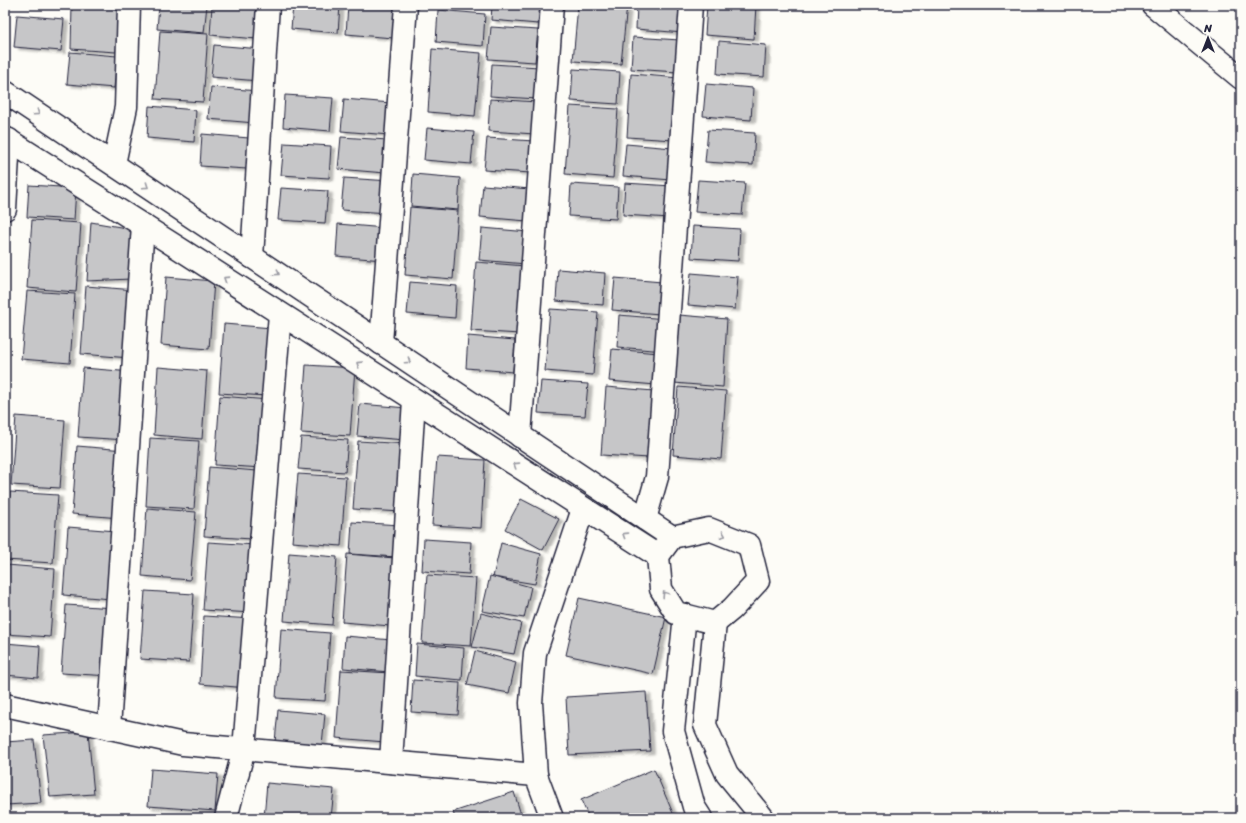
<svg xmlns="http://www.w3.org/2000/svg" width="1246" height="823" font-family="Sriracha,sans-serif">
<defs>
<filter id="shadow"><feDropShadow dx="4.5" dy="2.5" stdDeviation="1" flood-color="#0004"/></filter>
</defs>
<rect width="100%" height="100%" fill="#fdfcf7"/>
<filter id="ink" filterUnits="userSpaceOnUse"><feTurbulence type="fractalNoise" baseFrequency=".025" numOctaves="2"/><feDisplacementMap in="SourceGraphic" scale="8" xChannelSelector="R" yChannelSelector="G"/><feConvolveMatrix kernelMatrix="1 2 1 2 8 2 1 2 1" color-interpolation-filters="sRGB"/></filter>
<g filter="url(#ink)">
<!-- building -->
<g fill="#c6c6c8" stroke="#22223b" filter="url(#shadow)">
<path d="M 72,5 L 120,5 L 116,52 L 71,49 Z"/>
<path d="M 159,5 L 207,5 L 204,33 L 157,29 Z"/>
<path d="M 212,5 L 260,7 L 257,39 L 210,35 Z"/>
<path d="M 293,5 L 340,5 L 338,33 L 291,29 Z"/>
<path d="M 348,5 L 396,6 L 393,38 L 346,34 Z"/>
<path d="M 468,5 L 491,5 L 491,7 Z"/>
<path d="M 492,5 L 540,5 L 538,24 L 491,20 Z"/>
<path d="M 578,5 L 627,5 L 621,64 L 573,61 Z"/>
<path d="M 637,5 L 685,5 L 683,33 L 636,29 Z"/>
<path d="M 707,5 L 756,5 L 754,39 L 705,35 Z"/>
<path d="M 438,10 L 485,14 L 483,46 L 436,42 Z"/>
<path d="M 17,15 L 64,19 L 61,51 L 14,47 Z"/>
<path d="M 491,27 L 538,30 L 535,62 L 488,59 Z"/>
<path d="M 160,31 L 208,34 L 203,102 L 155,99 Z"/>
<path d="M 633,37 L 680,40 L 678,72 L 631,69 Z"/>
<path d="M 719,41 L 766,45 L 764,77 L 717,74 Z"/>
<path d="M 214,45 L 261,49 L 259,81 L 211,77 Z"/>
<path d="M 432,49 L 481,53 L 475,116 L 428,112 Z"/>
<path d="M 70,52 L 117,56 L 114,88 L 67,84 Z"/>
<path d="M 492,64 L 539,67 L 537,99 L 490,96 Z"/>
<path d="M 573,69 L 620,72 L 618,104 L 571,101 Z"/>
<path d="M 631,74 L 680,78 L 674,140 L 627,137 Z"/>
<path d="M 706,84 L 753,88 L 751,120 L 703,116 Z"/>
<path d="M 211,87 L 258,91 L 255,123 L 208,119 Z"/>
<path d="M 285,95 L 333,98 L 330,131 L 283,127 Z"/>
<path d="M 344,99 L 391,103 L 389,135 L 341,131 Z"/>
<path d="M 490,99 L 537,102 L 535,134 L 488,131 Z"/>
<path d="M 149,106 L 196,110 L 194,142 L 147,138 Z"/>
<path d="M 570,106 L 618,109 L 613,178 L 565,174 Z"/>
<path d="M 427,128 L 474,132 L 471,164 L 424,160 Z"/>
<path d="M 708,130 L 755,133 L 753,165 L 705,162 Z"/>
<path d="M 202,134 L 249,138 L 247,169 L 200,166 Z"/>
<path d="M 341,137 L 388,140 L 385,173 L 338,169 Z"/>
<path d="M 487,138 L 534,141 L 531,173 L 484,170 Z"/>
<path d="M 284,143 L 331,146 L 329,178 L 281,175 Z"/>
<path d="M 626,144 L 673,148 L 671,180 L 623,176 Z"/>
<path d="M 413,174 L 460,178 L 458,210 L 411,206 Z"/>
<path d="M 344,178 L 391,181 L 389,213 L 341,210 Z"/>
<path d="M 698,180 L 745,183 L 742,215 L 695,212 Z"/>
<path d="M 625,183 L 672,186 L 670,218 L 623,215 Z"/>
<path d="M 571,184 L 618,187 L 616,219 L 569,216 Z"/>
<path d="M 29,185 L 76,188 L 74,220 L 27,217 Z"/>
<path d="M 483,185 L 530,189 L 527,221 L 480,217 Z"/>
<path d="M 281,188 L 328,191 L 325,223 L 278,220 Z"/>
<path d="M 410,207 L 458,211 L 453,279 L 405,275 Z"/>
<path d="M 32,220 L 81,223 L 76,292 L 27,288 Z"/>
<path d="M 91,222 L 132,229 L 131,279 L 87,281 Z"/>
<path d="M 338,224 L 385,228 L 383,260 L 336,256 Z"/>
<path d="M 693,226 L 740,229 L 738,261 L 691,258 Z"/>
<path d="M 482,228 L 529,232 L 526,264 L 479,260 Z"/>
<path d="M 476,262 L 525,266 L 520,334 L 471,331 Z"/>
<path d="M 558,269 L 605,273 L 603,305 L 556,301 Z"/>
<path d="M 691,273 L 738,277 L 735,309 L 688,305 Z"/>
<path d="M 166,277 L 214,281 L 209,349 L 161,345 Z"/>
<path d="M 615,278 L 662,282 L 660,314 L 612,310 Z"/>
<path d="M 410,282 L 457,286 L 455,318 L 407,314 Z"/>
<path d="M 86,286 L 135,290 L 130,358 L 81,354 Z"/>
<path d="M 27,291 L 75,294 L 70,363 L 21,359 Z"/>
<path d="M 550,309 L 598,312 L 593,375 L 545,371 Z"/>
<path d="M 619,315 L 666,319 L 664,351 L 617,347 Z"/>
<path d="M 679,315 L 727,319 L 723,387 L 674,383 Z"/>
<path d="M 224,324 L 272,328 L 267,396 L 219,393 Z"/>
<path d="M 468,336 L 515,340 L 513,372 L 466,368 Z"/>
<path d="M 612,349 L 659,353 L 656,385 L 609,381 Z"/>
<path d="M 306,365 L 355,368 L 350,436 L 301,433 Z"/>
<path d="M 158,367 L 207,371 L 202,439 L 154,435 Z"/>
<path d="M 83,368 L 132,372 L 127,440 L 78,437 Z"/>
<path d="M 541,381 L 588,384 L 585,416 L 538,413 Z"/>
<path d="M 606,387 L 654,391 L 649,458 L 601,455 Z"/>
<path d="M 678,387 L 726,391 L 721,459 L 673,455 Z"/>
<path d="M 220,396 L 269,400 L 263,468 L 215,465 Z"/>
<path d="M 360,404 L 407,408 L 405,440 L 357,436 Z"/>
<path d="M 16,416 L 65,420 L 60,488 L 11,485 Z"/>
<path d="M 301,437 L 348,440 L 345,472 L 298,469 Z"/>
<path d="M 150,438 L 199,441 L 194,509 L 146,506 Z"/>
<path d="M 358,441 L 407,444 L 401,512 L 353,509 Z"/>
<path d="M 77,446 L 125,450 L 120,518 L 72,514 Z"/>
<path d="M 437,457 L 485,460 L 481,528 L 432,525 Z"/>
<path d="M 209,467 L 257,471 L 252,539 L 204,536 Z"/>
<path d="M 298,474 L 346,477 L 341,546 L 292,542 Z"/>
<path d="M 10,492 L 58,495 L 53,563 L 5,560 Z"/>
<path d="M 521,499 L 559,519 L 543,550 L 505,529 Z"/>
<path d="M 147,508 L 196,512 L 190,580 L 142,576 Z"/>
<path d="M 352,522 L 400,525 L 397,557 L 350,554 Z"/>
<path d="M 68,527 L 116,531 L 111,599 L 63,595 Z"/>
<path d="M 424,539 L 471,542 L 469,574 L 422,571 Z"/>
<path d="M 208,542 L 256,545 L 252,613 L 203,610 Z"/>
<path d="M 501,543 L 541,554 L 535,584 L 493,577 Z"/>
<path d="M 289,553 L 337,557 L 332,625 L 284,621 Z"/>
<path d="M 347,554 L 395,558 L 391,626 L 342,622 Z"/>
<path d="M 7,565 L 55,569 L 50,637 L 5,634 L 5,586 Z"/>
<path d="M 427,575 L 476,578 L 471,646 L 422,643 Z"/>
<path d="M 490,576 L 531,587 L 524,618 L 482,611 Z"/>
<path d="M 145,591 L 194,594 L 189,662 L 140,659 Z"/>
<path d="M 579,598 L 666,617 L 653,674 L 566,655 Z"/>
<path d="M 66,605 L 115,608 L 110,676 L 61,673 Z"/>
<path d="M 481,613 L 521,623 L 514,654 L 472,647 Z"/>
<path d="M 204,616 L 253,619 L 248,688 L 200,684 Z"/>
<path d="M 281,629 L 330,633 L 325,701 L 276,698 Z"/>
<path d="M 345,636 L 392,640 L 390,672 L 343,668 Z"/>
<path d="M 5,643 L 40,646 L 38,678 L 5,675 Z"/>
<path d="M 417,644 L 464,648 L 462,680 L 415,676 Z"/>
<path d="M 475,651 L 516,662 L 509,693 L 467,685 Z"/>
<path d="M 341,670 L 390,673 L 385,742 L 336,738 Z"/>
<path d="M 413,680 L 460,683 L 458,715 L 411,712 Z"/>
<path d="M 646,692 L 650,751 L 569,755 L 566,697 Z"/>
<path d="M 278,710 L 325,714 L 322,745 L 275,742 Z"/>
<path d="M 88,732 L 94,794 L 50,797 L 43,735 Z"/>
<path d="M 34,740 L 41,803 L 5,805 L 5,742 Z"/>
<path d="M 151,769 L 218,774 L 215,811 L 148,806 Z"/>
<path d="M 654,769 L 675,818 L 589,818 L 581,800 Z"/>
<path d="M 267,783 L 334,789 L 331,818 L 264,818 Z"/>
<path d="M 514,792 L 522,818 L 455,818 L 453,812 Z"/>
</g>
<g fill="none" stroke-linecap="round" stroke-linejoin="round">
<defs>
<g id="minor">
<path d="M 1153,5 L 1241,78"/>
<path d="M 5,92 L 672,537 L 709,529 L 749,545 L 758,581 L 732,609 L 715,623 L 676,613 L 661,589 L 658,556 L 672,537"/>
<path d="M 5,138 L 180,249 L 658,556"/>
<path d="M 114,164 L 126,107 L 129,5"/>
<path d="M 5,209 L 9,140"/>
<path d="M 252,257 L 268,5"/>
<path d="M 381,343 L 406,5"/>
<path d="M 520,436 L 552,5"/>
<path d="M 645,519 L 657,477 L 691,5"/>
<path d="M 685,615 L 673,731 L 694,807 L 701,818"/>
<path d="M 715,623 L 705,725 L 727,774 L 763,818"/>
<path d="M 5,705 L 183,744 L 536,775 L 531,703 L 535,653 L 583,509"/>
<path d="M 109,728 L 143,225"/>
<path d="M 391,762 L 414,400"/>
<path d="M 536,775 L 552,818"/>
<path d="M 226,818 L 244,749 L 280,314"/>
</g>
</defs>
<!-- minor casing -->
<use href="#minor" stroke="#22223b" stroke-width="25"/>
<!-- minor -->
<use href="#minor" stroke="#fdfcf7" stroke-width="22"/>
</g>
<!-- one-way arrows -->
<defs><path id="oneway-chevron" d="M-2-3.5L2.5 0L-2 3.5" fill="none" stroke-width="1.6" stroke-linecap="round" stroke-linejoin="round"/></defs>
<g stroke="#9a9aa2">
<use href="#oneway-chevron" transform="translate(37 113) rotate(34)"/>
<use href="#oneway-chevron" transform="translate(146 186) rotate(34)"/>
<use href="#oneway-chevron" transform="translate(277 273) rotate(34)"/>
<use href="#oneway-chevron" transform="translate(226 279) rotate(-147)"/>
<use href="#oneway-chevron" transform="translate(408 361) rotate(34)"/>
<use href="#oneway-chevron" transform="translate(359 364) rotate(-147)"/>
<use href="#oneway-chevron" transform="translate(516 465) rotate(-147)"/>
<use href="#oneway-chevron" transform="translate(625 535) rotate(-147)"/>
<use href="#oneway-chevron" transform="translate(723 535) rotate(22)"/>
<use href="#oneway-chevron" transform="translate(665 594) rotate(-123)"/>
</g>
</g>
<!-- margin -->
<rect width="1246" height="823" fill="none" stroke="#fdfcf7" stroke-width="20"/>
<rect x="10" y="10" width="1226" height="803" fill="none" stroke="#22223b" stroke-width="1.5" filter="url(#ink)"/>
<!-- north arrow -->
<g transform="translate(1208 38)" stroke="#fdfcf7" stroke-width="3" paint-order="stroke">
<path d="M0-3L7 15L0 10L-7 15Z" fill="#22223b"/>
<text y="-6" font-size="11" font-weight="bold" text-anchor="middle" fill="#22223b">N</text>
</g>
</svg>
